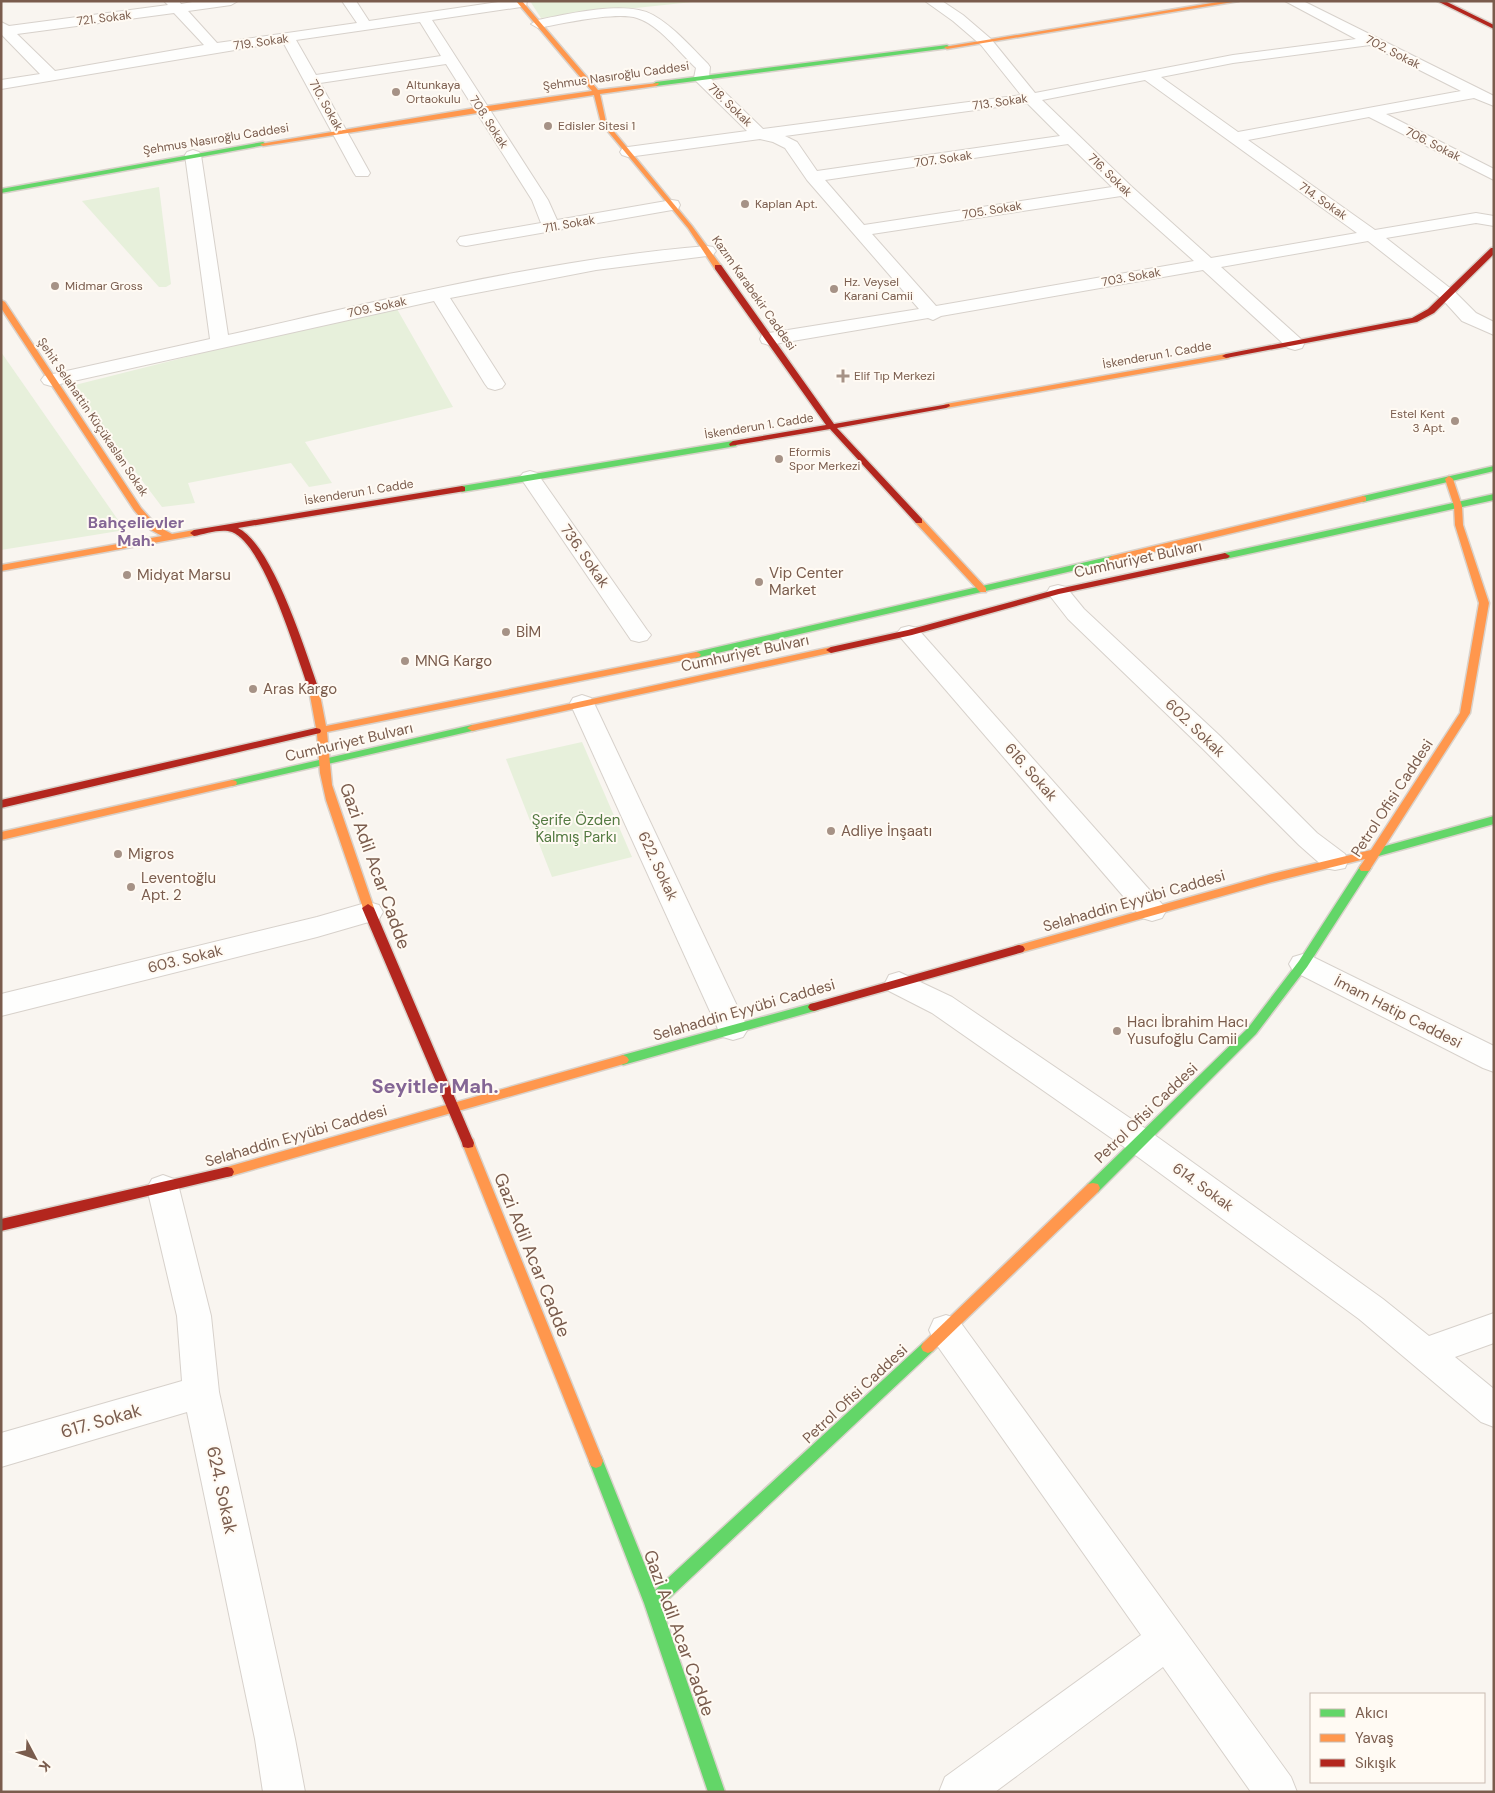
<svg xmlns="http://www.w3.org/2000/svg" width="1495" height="1793" font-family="'DM Sans',sans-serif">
<rect width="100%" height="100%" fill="#f9f5f0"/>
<!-- green -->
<g fill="#e7f0db">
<path d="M 530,1 L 702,1 L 541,18 Z"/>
<path d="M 159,187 L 171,284 L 166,287 L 159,287 L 82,201 Z"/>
<path d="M 397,309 L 453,407 L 305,442 L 332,483 L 309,487 L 291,463 L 188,483 L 195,503 L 162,507 L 71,386 L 286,332 Z"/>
<path d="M 1,352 L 125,530 L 1,550 Z"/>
<path d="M 582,742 L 632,857 L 552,877 L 506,759 Z"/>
</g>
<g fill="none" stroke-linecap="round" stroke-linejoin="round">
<defs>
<g id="street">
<path d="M 164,1 L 179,1 L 181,4 L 198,1 L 238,1 L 231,5 L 188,11 L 217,43 L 357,23 L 342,1 L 356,1 L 369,21 L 505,1 L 527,1 L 526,6 L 521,7 L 432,20 L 548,200 L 557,220 L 672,200 L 678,201 L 680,205 L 678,209 L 672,210 L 466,246 L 460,245 L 457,241 L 460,237 L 541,223 L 532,200 L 446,64 L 320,83 L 370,173 L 368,176 L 356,176 L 354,173 L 283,42 L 1,89 L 1,80 L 40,74 L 1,34 L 1,22 L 9,26 L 168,5 ZM 174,13 L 204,45 L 55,71 L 17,34 ZM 420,22 L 441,56 L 316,75 L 296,40 Z"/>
<path d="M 925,1 L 942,1 L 963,15 L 991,39 L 1035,93 L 1233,55 L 1356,39 L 1285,1 L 1303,1 L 1494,96 L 1494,106 L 1474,98 L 1386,114 L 1494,169 L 1494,180 L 1369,117 L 1248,140 L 1375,230 L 1476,213 L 1494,216 L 1494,226 L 1476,223 L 1386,238 L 1455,292 L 1476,313 L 1494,322 L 1494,335 L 1462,321 L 1443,300 L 1368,241 L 1221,267 L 1302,340 L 1304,344 L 1302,348 L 1295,350 L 1288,348 L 1203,270 L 941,316 L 933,320 L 928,318 L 769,345 L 762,343 L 760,339 L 762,335 L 769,333 L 919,309 L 807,180 L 785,148 L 773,142 L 760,139 L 628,157 L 622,155 L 620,152 L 622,149 L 628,147 L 747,131 L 696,81 L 694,78 L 696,68 C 680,53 658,24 637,18 C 616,11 561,24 538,28 L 531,24 L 538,20 C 568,14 626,0 653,15 C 674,27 691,47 708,64 L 710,67 L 709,77 L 763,129 L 1021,95 L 981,45 L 953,21 ZM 1370,45 L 1461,91 L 1238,132 L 1161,77 L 1233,63 ZM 1145,80 L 1357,233 L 1211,258 L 1131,186 L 1042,100 ZM 1027,103 L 1060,136 L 817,171 L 797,142 L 785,136 ZM 1068,144 L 1112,187 L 864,225 L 825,180 ZM 1121,196 L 1194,261 L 936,306 L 872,234 Z"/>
<path d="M 193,150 L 199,152 L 201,155 L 228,335 C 384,300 548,259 707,246 L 713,247 L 716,251 L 713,255 L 707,256 L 596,270 L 450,298 L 505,384 L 502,388 L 495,390 L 488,388 L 485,384 L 434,301 L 51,386 L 44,384 L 41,380 L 44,376 L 210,339 L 185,155 L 187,152 Z"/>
<path d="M 530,471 L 537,473 L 647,630 L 651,635 L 647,640 L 639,642 L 631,640 L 520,477 L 523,473 Z"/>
<path d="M 1058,585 L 1066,587 L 1084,609 L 1220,736 L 1317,833 L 1345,854 L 1348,861 L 1345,868 L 1335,870 L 1325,868 L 1299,845 L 1202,748 L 1068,619 L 1047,592 L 1050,587 Z"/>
<path d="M 909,626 L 917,628 L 1162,904 L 1166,911 L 1162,918 L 1152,921 L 1142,918 L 901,638 L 897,633 L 901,628 Z"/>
<path d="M 582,695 L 591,698 L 594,703 L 748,1029 L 743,1037 L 733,1040 L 723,1037 L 718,1029 L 570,703 L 573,698 Z"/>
<path d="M 369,902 L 379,905 L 383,912 L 379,919 L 317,937 L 1,1016 L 1,994 L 317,917 Z"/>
<path d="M 1303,954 L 1313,957 L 1494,1046 L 1494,1072 L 1483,1068 L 1293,971 L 1289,964 L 1293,957 Z"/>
<path d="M 899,972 L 952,997 L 1149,1131 L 1383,1299 L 1429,1336 L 1494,1313 L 1494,1343 L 1455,1357 L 1494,1389 L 1494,1427 L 1481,1422 L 1359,1319 L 1127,1149 L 932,1013 L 889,991 L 885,983 L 889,975 Z"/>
<path d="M 163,1175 L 174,1179 L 179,1188 L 211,1316 L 219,1392 L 295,1739 L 305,1792 L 263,1792 L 255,1739 L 187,1412 L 1,1467 L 1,1433 L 182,1381 L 177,1316 L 147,1188 L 152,1179 Z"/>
<path d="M 946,1315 L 958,1319 L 1291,1777 L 1297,1792 L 1251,1792 L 1163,1667 L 995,1792 L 939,1792 L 945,1777 L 1141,1635 L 934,1341 L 929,1330 L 934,1319 Z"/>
</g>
<g id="fast">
<path d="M 947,45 L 950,47 L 949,48 L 656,86 L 653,84 L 656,82 Z"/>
<path d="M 263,142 L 266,144 L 265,145 L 1,193 L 1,189 Z"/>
<path d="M 733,441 L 737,444 L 736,446 L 462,492 L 458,489 L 462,486 Z"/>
<path d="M 1494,466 L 1494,471 L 1363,502 L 1359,499 L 1363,496 Z"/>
<path d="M 1494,494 L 1494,500 L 1225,559 L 1220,556 L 1225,553 Z"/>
<path d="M 1112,556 L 1117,559 L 1115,561 L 696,658 L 691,655 L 696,652 Z"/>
<path d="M 472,725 L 476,726 L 477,728 L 476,730 L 232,786 L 227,783 L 232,780 Z"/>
<path d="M 1494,816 L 1494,824 L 1375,857 L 1370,853 L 1371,850 Z"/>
<path d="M 1365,864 L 1371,868 L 1369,871 L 1307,967 L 1256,1034 L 1098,1192 L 1093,1193 L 1088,1192 L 1086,1188 L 1088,1184 L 1248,1028 L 1299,961 L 1361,865 Z"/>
<path d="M 814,1003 L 818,1004 L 820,1007 L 818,1010 L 623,1065 L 619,1063 L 617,1060 L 619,1057 L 623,1055 Z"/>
<path d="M 928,1341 L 933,1343 L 935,1347 L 933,1351 L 661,1606 L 725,1792 L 708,1792 L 644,1603 L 589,1461 L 591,1456 L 596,1454 L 601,1456 L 655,1590 L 923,1343 Z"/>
</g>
<g id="slow">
<path d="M 516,1 L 522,1 L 598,90 L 658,83 L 659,84 L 656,86 L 600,94 L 606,122 L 692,226 L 722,267 L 721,269 L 715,269 L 688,228 L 601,123 L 594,95 L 263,146 L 260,144 L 481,107 L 592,91 Z"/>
<path d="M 1224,1 L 1239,1 L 947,49 L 944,47 Z"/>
<path d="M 1,300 L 5,302 L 141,508 L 157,526 L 172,534 L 194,530 L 198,533 L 197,535 L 1,571 L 1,565 L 162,536 L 151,530 L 134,510 L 1,308 Z"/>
<path d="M 1226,354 L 1230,356 L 1229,358 L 946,408 L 942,406 L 946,404 Z"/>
<path d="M 1449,476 L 1453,479 L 1462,506 L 1463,525 L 1489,603 L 1470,713 L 1369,871 L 1361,871 L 1359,868 L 1365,859 L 1272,882 L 1019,953 L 1015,952 L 1013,949 L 1015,946 L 1019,945 L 1272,874 L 1371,850 L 1460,713 L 1479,603 L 1455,525 L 1454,506 L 1445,479 Z"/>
<path d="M 1363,496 L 1366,497 L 1366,501 L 1112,562 L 1107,559 L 1112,556 Z"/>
<path d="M 919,518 L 922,519 L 986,588 L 986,592 L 980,592 L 916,523 L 915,521 Z"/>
<path d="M 831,647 L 834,648 L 836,650 L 834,652 L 472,731 L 467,728 L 472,725 Z"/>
<path d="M 696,652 L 699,653 L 701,655 L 699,657 L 327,732 L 332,785 L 374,908 L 372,911 L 364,911 L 326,800 L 320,773 L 317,734 L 311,731 L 316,728 L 309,690 L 310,688 L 314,687 L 319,690 L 326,726 Z"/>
<path d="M 232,780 L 236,781 L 237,783 L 236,785 L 1,840 L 1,832 Z"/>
<path d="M 623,1055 L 627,1057 L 629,1060 L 627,1063 L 227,1177 L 222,1176 L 220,1172 L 222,1168 L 227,1167 Z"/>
<path d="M 468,1138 L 473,1139 L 474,1143 L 603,1461 L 601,1466 L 596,1468 L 591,1466 L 589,1461 L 462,1143 L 463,1139 Z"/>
<path d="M 1093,1183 L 1098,1184 L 1100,1188 L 1098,1192 L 933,1351 L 928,1353 L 923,1351 L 921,1347 L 923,1343 L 1088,1184 Z"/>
</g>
<g id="jam">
<path d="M 1437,1 L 1445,1 L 1494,25 L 1494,29 Z"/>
<path d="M 1491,248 L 1494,248 L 1494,254 L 1434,313 L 1417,322 L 1226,358 L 1222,356 L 1226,354 L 1412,318 L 1428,309 Z"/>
<path d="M 715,265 L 721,265 L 834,424 L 949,404 L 950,406 L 946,408 L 837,428 L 922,519 L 922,523 L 916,523 L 830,429 L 730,446 L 729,444 L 733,441 L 826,425 L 715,269 Z"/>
<path d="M 462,486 L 465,487 L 465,491 L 238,528 C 273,545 306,653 319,690 L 314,693 L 309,690 C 297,657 264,544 232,532 C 221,528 205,534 194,536 L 190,533 L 194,530 Z"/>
<path d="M 1225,553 L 1230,556 L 1228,558 L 1059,594 L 912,635 L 831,653 L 826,650 L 831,647 L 908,630 L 1058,589 Z"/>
<path d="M 316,728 L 320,729 L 321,731 L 320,733 L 1,808 L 1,800 Z"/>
<path d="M 368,904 L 374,908 L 474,1143 L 473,1147 L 468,1148 L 463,1147 L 462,1143 L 362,908 Z"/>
<path d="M 1019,945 L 1023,946 L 1025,949 L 1023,952 L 814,1011 L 810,1010 L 808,1007 L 810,1004 L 814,1003 Z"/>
<path d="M 227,1167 L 232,1168 L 234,1172 L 232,1176 L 227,1177 L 1,1231 L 1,1219 Z"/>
</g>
</defs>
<!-- street casing -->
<use href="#street" stroke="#d7d1cb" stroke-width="2"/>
<!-- fast casing -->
<use href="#fast" stroke="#d9d2cb" stroke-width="3"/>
<!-- slow casing -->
<use href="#slow" stroke="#d9d2cb" stroke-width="3"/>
<!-- jam casing -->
<use href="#jam" stroke="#d9d2cb" stroke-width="3"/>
<!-- street -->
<use href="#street" fill="#fefefd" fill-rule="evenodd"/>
<!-- fast -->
<use href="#fast" fill="#63d668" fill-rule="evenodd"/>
<!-- slow -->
<use href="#slow" fill="#ff974d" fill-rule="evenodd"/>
<!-- jam -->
<use href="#jam" fill="#b3261e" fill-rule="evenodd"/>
</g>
<!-- markers -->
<g fill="#a69286" stroke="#fffaf3" stroke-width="2">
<circle cx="396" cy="92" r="5"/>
<circle cx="548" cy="126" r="5"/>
<circle cx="745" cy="204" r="5"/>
<circle cx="55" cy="286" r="5"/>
<circle cx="834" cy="289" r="5"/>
<path d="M840.5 368.5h5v5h5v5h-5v5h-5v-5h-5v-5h5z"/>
<circle cx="1455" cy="421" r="5"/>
<circle cx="779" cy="459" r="5"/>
<circle cx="127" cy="575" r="5"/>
<circle cx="759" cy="582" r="5"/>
<circle cx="506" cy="632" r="5"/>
<circle cx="405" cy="661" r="5"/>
<circle cx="253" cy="689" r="5"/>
<circle cx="831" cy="831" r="5"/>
<circle cx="118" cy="854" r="5"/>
<circle cx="131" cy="887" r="5"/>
<circle cx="1117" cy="1031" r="5"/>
</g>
<g text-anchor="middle" stroke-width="4" stroke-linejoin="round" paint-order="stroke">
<!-- far-street labels -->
<g font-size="12" fill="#7a5c4d" stroke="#fffaf3">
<text transform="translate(104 18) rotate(-7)" y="4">721. Sokak</text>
<text transform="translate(261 42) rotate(-8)" y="4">719. Sokak</text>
<text transform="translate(1393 52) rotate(27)" y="4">702. Sokak</text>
<text transform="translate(616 76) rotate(-8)" y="4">Şehmus Nasıroğlu Caddesi</text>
<text transform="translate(1000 102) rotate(-8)" y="4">713. Sokak</text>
<text transform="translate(326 105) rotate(61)" y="4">710. Sokak</text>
<text transform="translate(730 105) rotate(44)" y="4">718. Sokak</text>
<text transform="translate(489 122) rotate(57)" y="4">708. Sokak</text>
<text transform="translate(216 139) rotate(-9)" y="4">Şehmus Nasıroğlu Caddesi</text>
<text transform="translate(1433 144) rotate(27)" y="4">706. Sokak</text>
<text transform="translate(943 159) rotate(-8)" y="4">707. Sokak</text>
<text transform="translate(1110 175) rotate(44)" y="4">716. Sokak</text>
<text transform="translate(1323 201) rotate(35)" y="4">714. Sokak</text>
<text transform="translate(992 210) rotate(-9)" y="4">705. Sokak</text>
<text transform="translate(569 224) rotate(-10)" y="4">711. Sokak</text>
<text transform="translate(1131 277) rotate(-10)" y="4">703. Sokak</text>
<text transform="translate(754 293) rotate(55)" y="4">Kazım Karabekir Caddesi</text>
<text transform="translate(377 307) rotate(-12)" y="4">709. Sokak</text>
<text transform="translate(1157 355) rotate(-10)" y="4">İskenderun 1. Cadde</text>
<text transform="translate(93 417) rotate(56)" y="4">Şehit Selahattin Küçükaslan Sokak</text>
<text transform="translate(759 426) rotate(-9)" y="4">İskenderun 1. Cadde</text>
<text transform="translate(359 492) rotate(-9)" y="4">İskenderun 1. Cadde</text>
</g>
<!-- far-poi labels -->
<g font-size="12" fill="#7a5c4d" stroke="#fffaf3" text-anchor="start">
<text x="406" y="89">Altunkaya<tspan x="406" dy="14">Ortaokulu</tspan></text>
<text x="558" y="130">Edisler Sitesi 1</text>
<text x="755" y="208">Kaplan Apt.</text>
<text x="844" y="286">Hz. Veysel<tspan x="844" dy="14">Karani Camii</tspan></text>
<text x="65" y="290">Midmar Gross</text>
<text x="854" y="380">Elif Tıp Merkezi</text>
<text x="1445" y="418" text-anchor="end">Estel Kent<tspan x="1445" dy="14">3 Apt.</tspan></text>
<text x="789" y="456">Eformis<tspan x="789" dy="14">Spor Merkezi</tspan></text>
</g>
<!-- street labels -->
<g font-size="15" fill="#7a5c4d" stroke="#fffaf3">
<text transform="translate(585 556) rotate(55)" y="5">736. Sokak</text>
<text transform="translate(1138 559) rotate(-12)" y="5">Cumhuriyet Bulvarı</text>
<text transform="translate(745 653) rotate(-12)" y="5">Cumhuriyet Bulvarı</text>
<text transform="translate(1195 728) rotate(44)" y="5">602. Sokak</text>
<text transform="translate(349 742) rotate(-13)" y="5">Cumhuriyet Bulvarı</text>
<text transform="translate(1031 772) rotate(49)" y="5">616. Sokak</text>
<text transform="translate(1392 798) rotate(-57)" y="5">Petrol Ofisi Caddesi</text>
<text transform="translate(658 866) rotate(65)" y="5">622. Sokak</text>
<text transform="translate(1134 901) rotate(-16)" y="5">Selahaddin Eyyübi Caddesi</text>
<text transform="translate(185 959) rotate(-14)" y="5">603. Sokak</text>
<text transform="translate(744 1010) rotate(-16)" y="5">Selahaddin Eyyübi Caddesi</text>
<text transform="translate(1398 1012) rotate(27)" y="5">İmam Hatip Caddesi</text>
<text transform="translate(1146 1113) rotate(-44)" y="5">Petrol Ofisi Caddesi</text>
<text transform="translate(296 1136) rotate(-16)" y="5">Selahaddin Eyyübi Caddesi</text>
<text transform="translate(1203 1187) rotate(36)" y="5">614. Sokak</text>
<text transform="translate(855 1394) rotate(-43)" y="5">Petrol Ofisi Caddesi</text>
</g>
<!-- poi labels -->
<g font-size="15" fill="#7a5c4d" stroke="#fffaf3" text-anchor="start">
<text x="769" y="578">Vip Center<tspan x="769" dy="17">Market</tspan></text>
<text x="137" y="580">Midyat Marsu</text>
<text x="516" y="637">BİM</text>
<text x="415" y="666">MNG Kargo</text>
<text x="263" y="694">Aras Kargo</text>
<text x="841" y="836">Adliye İnşaatı</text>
<text x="128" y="859">Migros</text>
<text x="141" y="883">Leventoğlu<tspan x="141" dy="17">Apt. 2</tspan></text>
<text x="1127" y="1027">Hacı İbrahim Hacı<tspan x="1127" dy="17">Yusufoğlu Camii</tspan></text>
</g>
<!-- park labels -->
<g font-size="15" fill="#537a41" stroke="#fffaf3">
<text x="576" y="825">Şerife Özden<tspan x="576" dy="17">Kalmış Parkı</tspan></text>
</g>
<!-- far-district labels -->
<g font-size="16" font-weight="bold" fill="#846695" stroke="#fffaf3">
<text x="136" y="528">Bahçelievler<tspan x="136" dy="18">Mah.</tspan></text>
</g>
<!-- near-street labels -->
<g font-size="18" fill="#7a5c4d" stroke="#fffaf3">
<text transform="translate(375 866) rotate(70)" y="6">Gazi Adil Acar Cadde</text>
<text transform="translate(532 1255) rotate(68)" y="6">Gazi Adil Acar Cadde</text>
<text transform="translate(101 1421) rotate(-16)" y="6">617. Sokak</text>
<text transform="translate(222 1490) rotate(78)" y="6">624. Sokak</text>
<text transform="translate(679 1633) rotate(70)" y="6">Gazi Adil Acar Cadde</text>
</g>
<!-- district labels -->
<g font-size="20" font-weight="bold" fill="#846695" stroke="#fffaf3">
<text x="435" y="1093">Seyitler Mah.</text>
</g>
</g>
<!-- border -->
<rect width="1495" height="1793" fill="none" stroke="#7a5c4d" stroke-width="5"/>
<!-- legend -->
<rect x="1310" y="1693" width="175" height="90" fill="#fffaf3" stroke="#cabbb1"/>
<rect x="1320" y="1709" width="25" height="8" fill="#63d668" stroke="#cabbb1"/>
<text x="1355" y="1718" font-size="15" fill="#7a5c4d">Akıcı</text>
<rect x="1320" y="1734" width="25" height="8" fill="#ff974d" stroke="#cabbb1"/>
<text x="1355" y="1743" font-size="15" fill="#7a5c4d">Yavaş</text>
<rect x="1320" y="1759" width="25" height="8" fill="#b3261e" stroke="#cabbb1"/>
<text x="1355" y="1768" font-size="15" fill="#7a5c4d">Sıkışık</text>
<!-- north arrow -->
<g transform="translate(35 1758) rotate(131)" stroke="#fffaf3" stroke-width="4" paint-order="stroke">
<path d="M0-4L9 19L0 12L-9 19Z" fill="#7a5c4d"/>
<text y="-8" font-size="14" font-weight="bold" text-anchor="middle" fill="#7a5c4d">K</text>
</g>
</svg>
